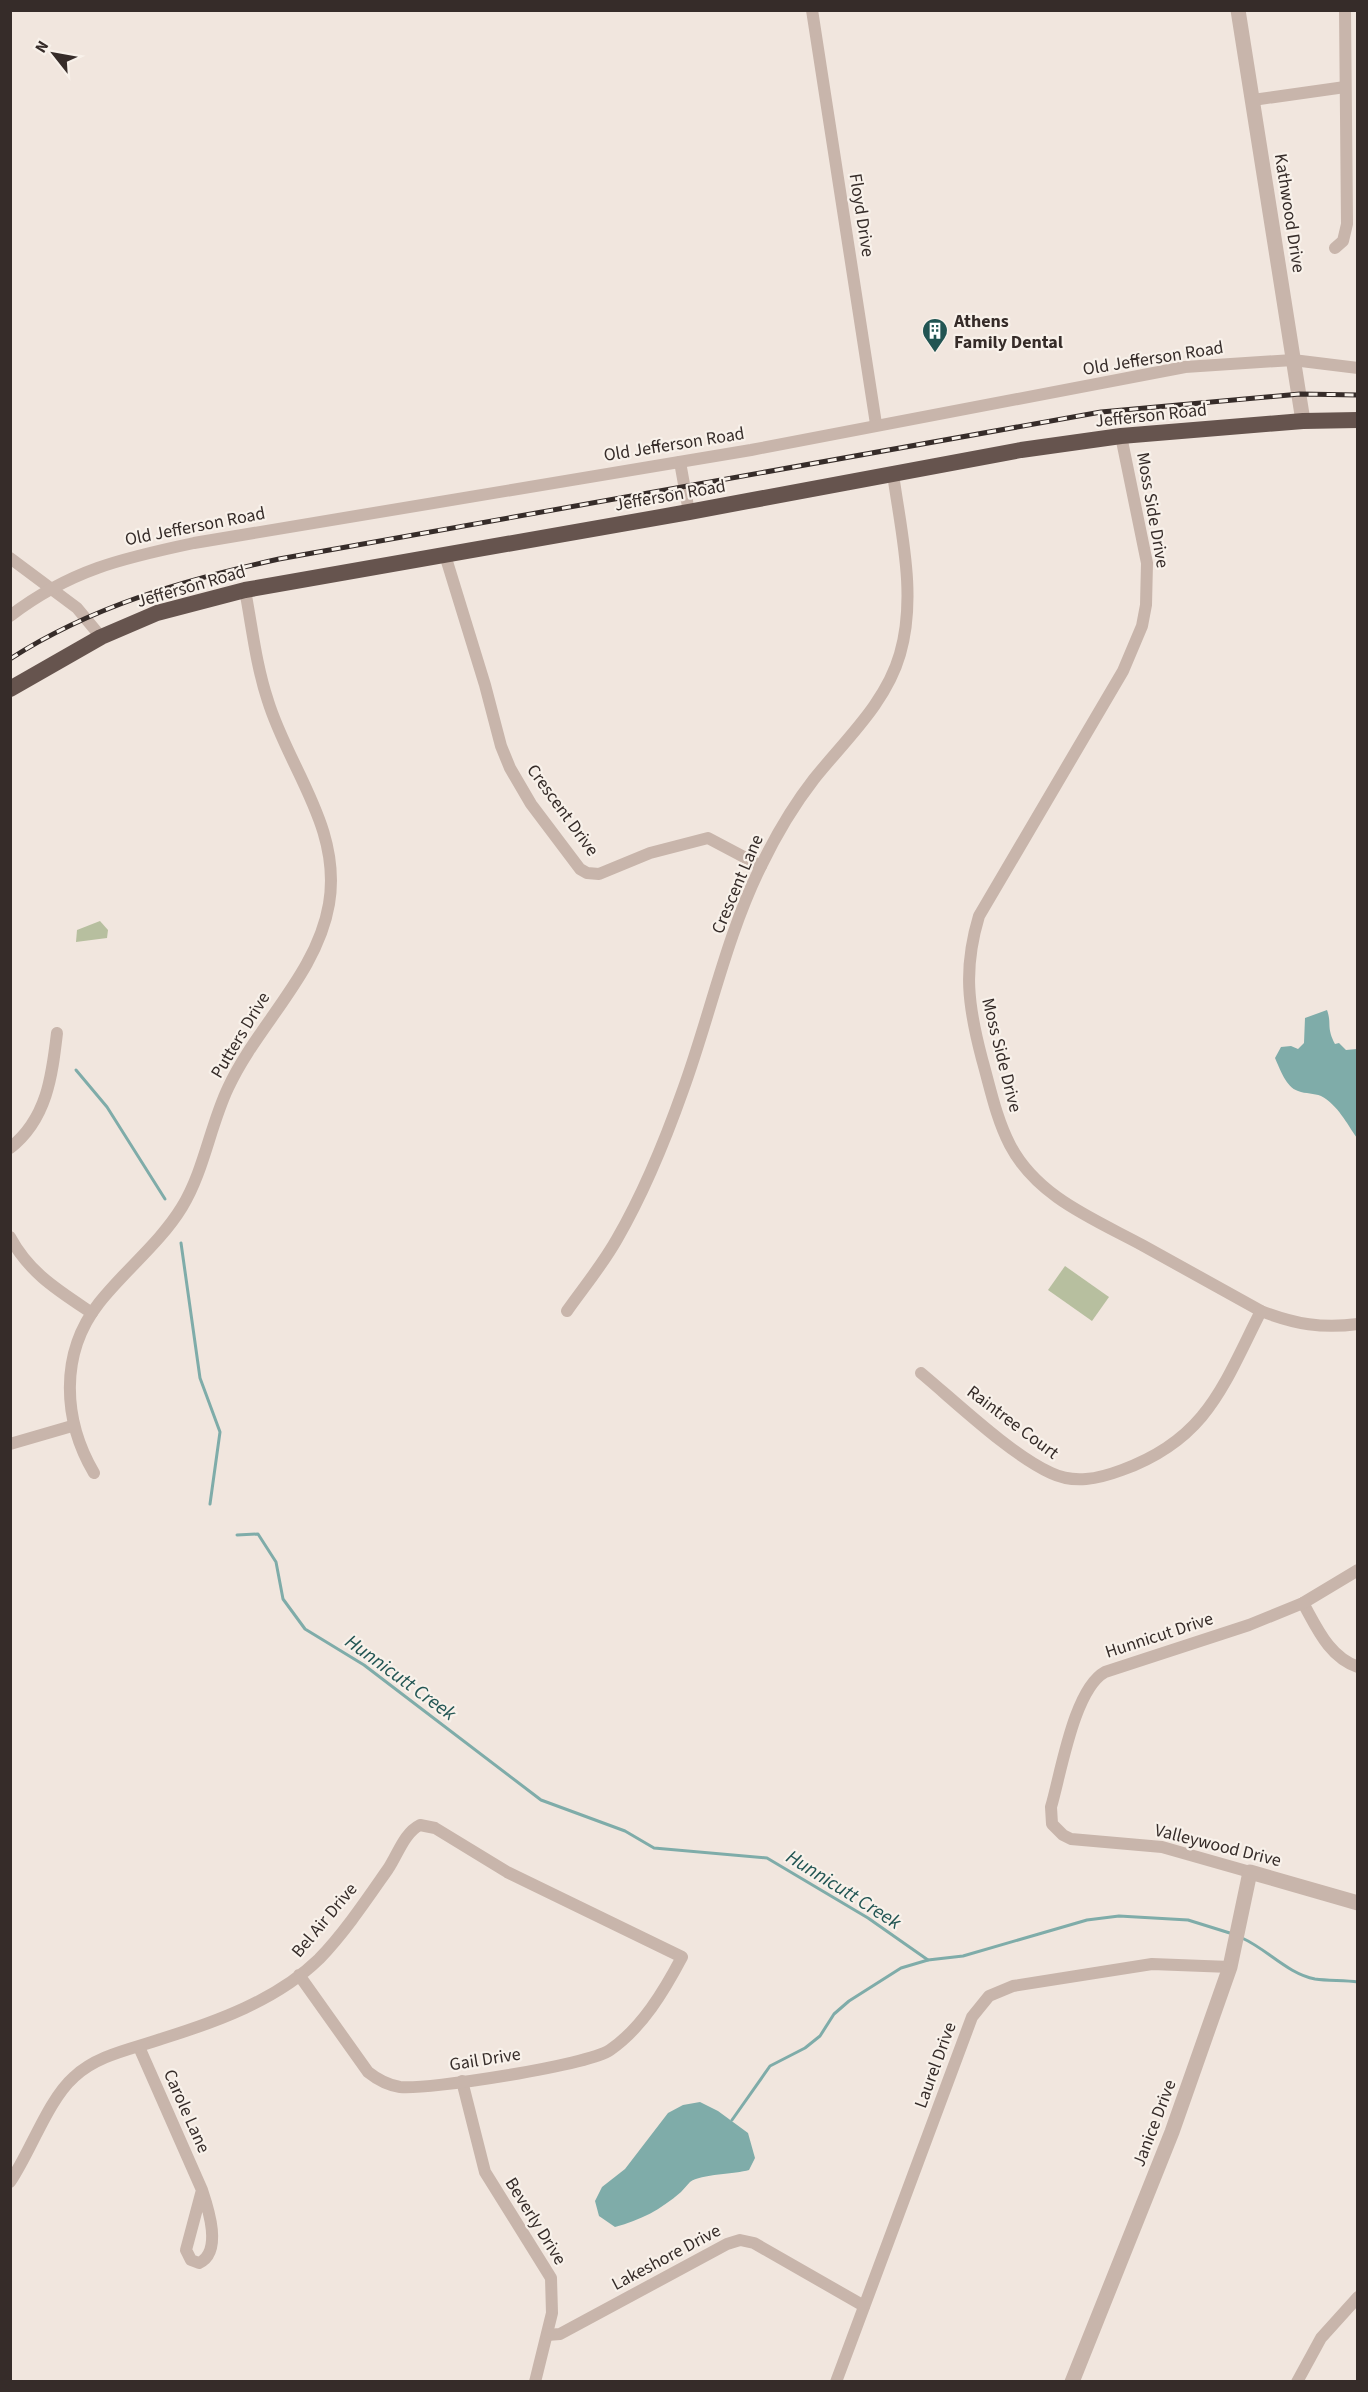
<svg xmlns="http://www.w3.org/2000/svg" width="1368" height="2392" font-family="'Source Sans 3',sans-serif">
<rect width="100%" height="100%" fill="#f1e6de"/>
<!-- green -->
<g fill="#b7bf9f">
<path d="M 100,921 L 108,930 L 107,938 L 76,942 L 77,930 Z"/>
<path d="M 1065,1266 L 1109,1297 L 1092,1321 L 1048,1290 Z"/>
</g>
<!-- water -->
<g fill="#7faca9">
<path d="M 1327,1010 C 1332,1024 1326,1027 1335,1044 L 1339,1043 L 1346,1050 L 1357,1049 L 1357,1138 C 1347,1124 1338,1105 1321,1096 C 1314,1093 1306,1094 1298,1091 C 1286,1087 1280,1069 1275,1058 L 1281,1047 L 1291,1046 L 1298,1049 L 1304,1043 L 1305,1018 Z"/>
<path d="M 700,2102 L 718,2111 L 748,2133 L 755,2158 L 749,2170 C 736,2174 701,2174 690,2182 C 687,2185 684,2189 681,2192 C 660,2210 641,2220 615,2227 L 599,2216 L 595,2201 L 602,2187 L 625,2169 L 668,2113 L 683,2105 Z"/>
</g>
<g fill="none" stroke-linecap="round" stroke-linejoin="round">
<!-- stream -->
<g stroke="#7faca9" stroke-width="3">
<path d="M 76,1070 L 107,1107 L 165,1199"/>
<path d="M 181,1243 L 200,1378 L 220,1432 L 210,1504"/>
<path d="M 237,1535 L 258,1534 L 276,1562 L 283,1599 L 305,1629 L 364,1665 L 541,1800 L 625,1831 L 654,1848 L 767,1858 L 868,1918 L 928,1960"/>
<path d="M 1242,1938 C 1267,1949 1288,1974 1315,1979 C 1329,1981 1344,1980 1358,1982"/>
<path d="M 732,2120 L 770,2066 L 805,2048 L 820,2036 L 834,2014 L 849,2001 L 901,1968 L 928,1960 L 963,1956 L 1087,1920 L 1119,1916 L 1188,1920 L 1233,1934"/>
</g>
<!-- minor -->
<g stroke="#c8b5ab" stroke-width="12">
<path d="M 812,10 L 876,424"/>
<path d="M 1253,100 L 1345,87"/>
<path d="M 1335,248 L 1343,241 L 1347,224 L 1345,10"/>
<path d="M 1121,436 L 1147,563 L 1146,605 L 1142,626 L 1123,671 L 979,916 C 963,969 968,1006 982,1059 C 990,1087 996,1118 1010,1145 C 1037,1197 1094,1219 1142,1245 C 1181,1267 1221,1289 1261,1311 C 1295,1324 1322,1329 1358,1324"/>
<path d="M 680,462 L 689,512"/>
<path d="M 445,555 L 485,685 L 501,746 L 510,768 L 531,804 L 580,869 L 587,873 L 599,874 L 650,853 L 708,838 L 761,866"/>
<path d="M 10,558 L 77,608 L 101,637"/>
<path d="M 10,616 C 70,570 123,558 194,543 L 751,450 L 1185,367 L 1293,360 L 1358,368"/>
<path d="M 10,1148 C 47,1119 52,1076 57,1033"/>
<path d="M 10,1237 C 29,1273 59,1291 92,1313"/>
<path d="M 567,1311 C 584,1287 603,1264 617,1239 C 643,1194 666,1138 683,1090 C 710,1016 726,937 761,866 C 776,835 793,806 814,779 C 846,739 886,703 900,654 C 917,596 901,532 893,474"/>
<path d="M 921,1373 C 957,1403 1010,1454 1051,1473 C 1074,1484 1098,1479 1122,1470 C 1207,1439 1223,1386 1261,1311"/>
<path d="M 10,1444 L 72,1426"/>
<path d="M 94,1473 C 63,1420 59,1354 99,1303 C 125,1270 160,1243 182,1207 C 204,1171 210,1126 228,1088 C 257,1025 317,974 329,904 C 342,828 289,769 268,701 C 256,665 252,627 245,590"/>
<path d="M 1303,1603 C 1317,1628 1329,1657 1358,1667"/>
<path d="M 1250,1872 L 1162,1847 L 1071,1839 L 1063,1835 L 1052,1824 L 1051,1807 C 1061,1773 1074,1689 1105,1672 L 1249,1625 L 1303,1603 L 1358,1570"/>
<path d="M 139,2047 L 202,2190 L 186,2250 L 191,2260 L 199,2263 C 223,2252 208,2208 202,2190"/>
<path d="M 462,2081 L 485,2172 L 551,2278 L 552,2313 L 535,2382"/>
<path d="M 10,2182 C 31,2151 48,2100 74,2077 C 97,2055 132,2049 161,2039 C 216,2022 277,2000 319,1959 C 345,1932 367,1899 388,1869 C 398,1854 404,1833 420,1825 L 435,1828 L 507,1872 L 682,1957 C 664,1991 642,2028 610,2050 C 588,2065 429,2090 400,2087 C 387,2085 378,2080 368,2072 L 299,1975"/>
<path d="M 547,2335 L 560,2334 L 727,2244 L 740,2240 L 754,2243 L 864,2306"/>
<path d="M 836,2382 L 972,2017 L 989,1996 L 1013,1986 L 1152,1964 L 1230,1967"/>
<path d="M 1297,2382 L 1321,2338 L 1358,2297"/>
</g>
<!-- tertiary -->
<g stroke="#c8b5ab" stroke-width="15">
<path d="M 1238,10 L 1303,421"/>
<path d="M 1072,2382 L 1172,2132 L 1230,1967 L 1250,1872 L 1358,1903"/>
</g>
<!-- trunk -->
<path stroke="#66544e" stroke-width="16" d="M 10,689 L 101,637 L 157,613 L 245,590 L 689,512 L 1021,450 L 1121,436 L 1303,421 L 1358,420"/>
<defs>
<path id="rail" d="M 10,659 C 92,606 184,580 279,559 L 1101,412 L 1300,394 L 1358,395"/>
</defs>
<!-- rail casing -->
<use href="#rail" stroke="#362c29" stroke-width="5"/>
<!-- rail -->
<use href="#rail" stroke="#f8f1ea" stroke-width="3" stroke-dasharray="9" stroke-linecap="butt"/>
</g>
<!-- icons -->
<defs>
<symbol id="building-pin" viewBox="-11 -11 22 30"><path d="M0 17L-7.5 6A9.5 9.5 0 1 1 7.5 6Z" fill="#225553" stroke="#f8f1ea"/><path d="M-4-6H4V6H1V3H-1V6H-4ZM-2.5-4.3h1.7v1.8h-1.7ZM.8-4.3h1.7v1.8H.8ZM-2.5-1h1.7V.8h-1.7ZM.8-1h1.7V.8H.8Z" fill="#fff"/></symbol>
</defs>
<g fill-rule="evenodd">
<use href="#building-pin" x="920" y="316" width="30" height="40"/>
</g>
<g text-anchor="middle" stroke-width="4.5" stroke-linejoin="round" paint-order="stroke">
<!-- street labels -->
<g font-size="18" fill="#362c29" stroke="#f8f1ea">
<text transform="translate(1290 213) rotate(81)" y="6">Kathwood Drive</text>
<text transform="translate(862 215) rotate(81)" y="6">Floyd Drive</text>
<text transform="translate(1153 358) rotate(-9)" y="6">Old Jefferson Road</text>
<text transform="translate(1151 415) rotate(-6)" y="6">Jefferson Road</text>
<text transform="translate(674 444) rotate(-9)" y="6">Old Jefferson Road</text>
<text transform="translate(670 495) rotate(-10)" y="6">Jefferson Road</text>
<text transform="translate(1153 510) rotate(80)" y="6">Moss Side Drive</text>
<text transform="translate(195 526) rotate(-11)" y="6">Old Jefferson Road</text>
<text transform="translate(191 586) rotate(-16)" y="6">Jefferson Road</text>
<text transform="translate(563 810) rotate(54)" y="6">Crescent Drive</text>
<text transform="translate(737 884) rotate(-67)" y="6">Crescent Lane</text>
<text transform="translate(240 1035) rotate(-59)" y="6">Putters Drive</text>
<text transform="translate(1002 1055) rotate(76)" y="6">Moss Side Drive</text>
<text transform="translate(1013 1422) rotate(37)" y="6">Raintree Court</text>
<text transform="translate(1159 1635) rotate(-18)" y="6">Hunnicut Drive</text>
<text transform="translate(1218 1845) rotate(14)" y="6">Valleywood Drive</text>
<text transform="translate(324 1920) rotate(-50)" y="6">Bel Air Drive</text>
<text transform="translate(485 2059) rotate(-9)" y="6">Gail Drive</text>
<text transform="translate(935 2065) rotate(-70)" y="6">Laurel Drive</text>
<text transform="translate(187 2111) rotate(66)" y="6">Carole Lane</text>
<text transform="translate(1154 2123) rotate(-69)" y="6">Janice Drive</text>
<text transform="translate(536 2221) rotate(58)" y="6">Beverly Drive</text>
<text transform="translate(666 2257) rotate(-28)" y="6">Lakeshore Drive</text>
</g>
<!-- poi labels -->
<g font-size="18" font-weight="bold" fill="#362c29" stroke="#f8f1ea" text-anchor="start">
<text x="954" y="327">Athens<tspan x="954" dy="21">Family Dental</tspan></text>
</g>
<!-- water labels -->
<g font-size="20" font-style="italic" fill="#225553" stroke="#f8f1ea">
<text transform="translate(401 1677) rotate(36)" y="7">Hunnicutt Creek</text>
<text transform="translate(844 1889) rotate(32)" y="7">Hunnicutt Creek</text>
</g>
</g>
<!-- border -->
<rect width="1368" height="2392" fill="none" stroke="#362c29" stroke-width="24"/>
<!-- north arrow -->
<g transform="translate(54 54) rotate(301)" stroke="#f8f1ea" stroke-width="4.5" paint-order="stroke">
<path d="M0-4.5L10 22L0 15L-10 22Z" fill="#362c29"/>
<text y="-9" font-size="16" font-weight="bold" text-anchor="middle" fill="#362c29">N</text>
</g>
</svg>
